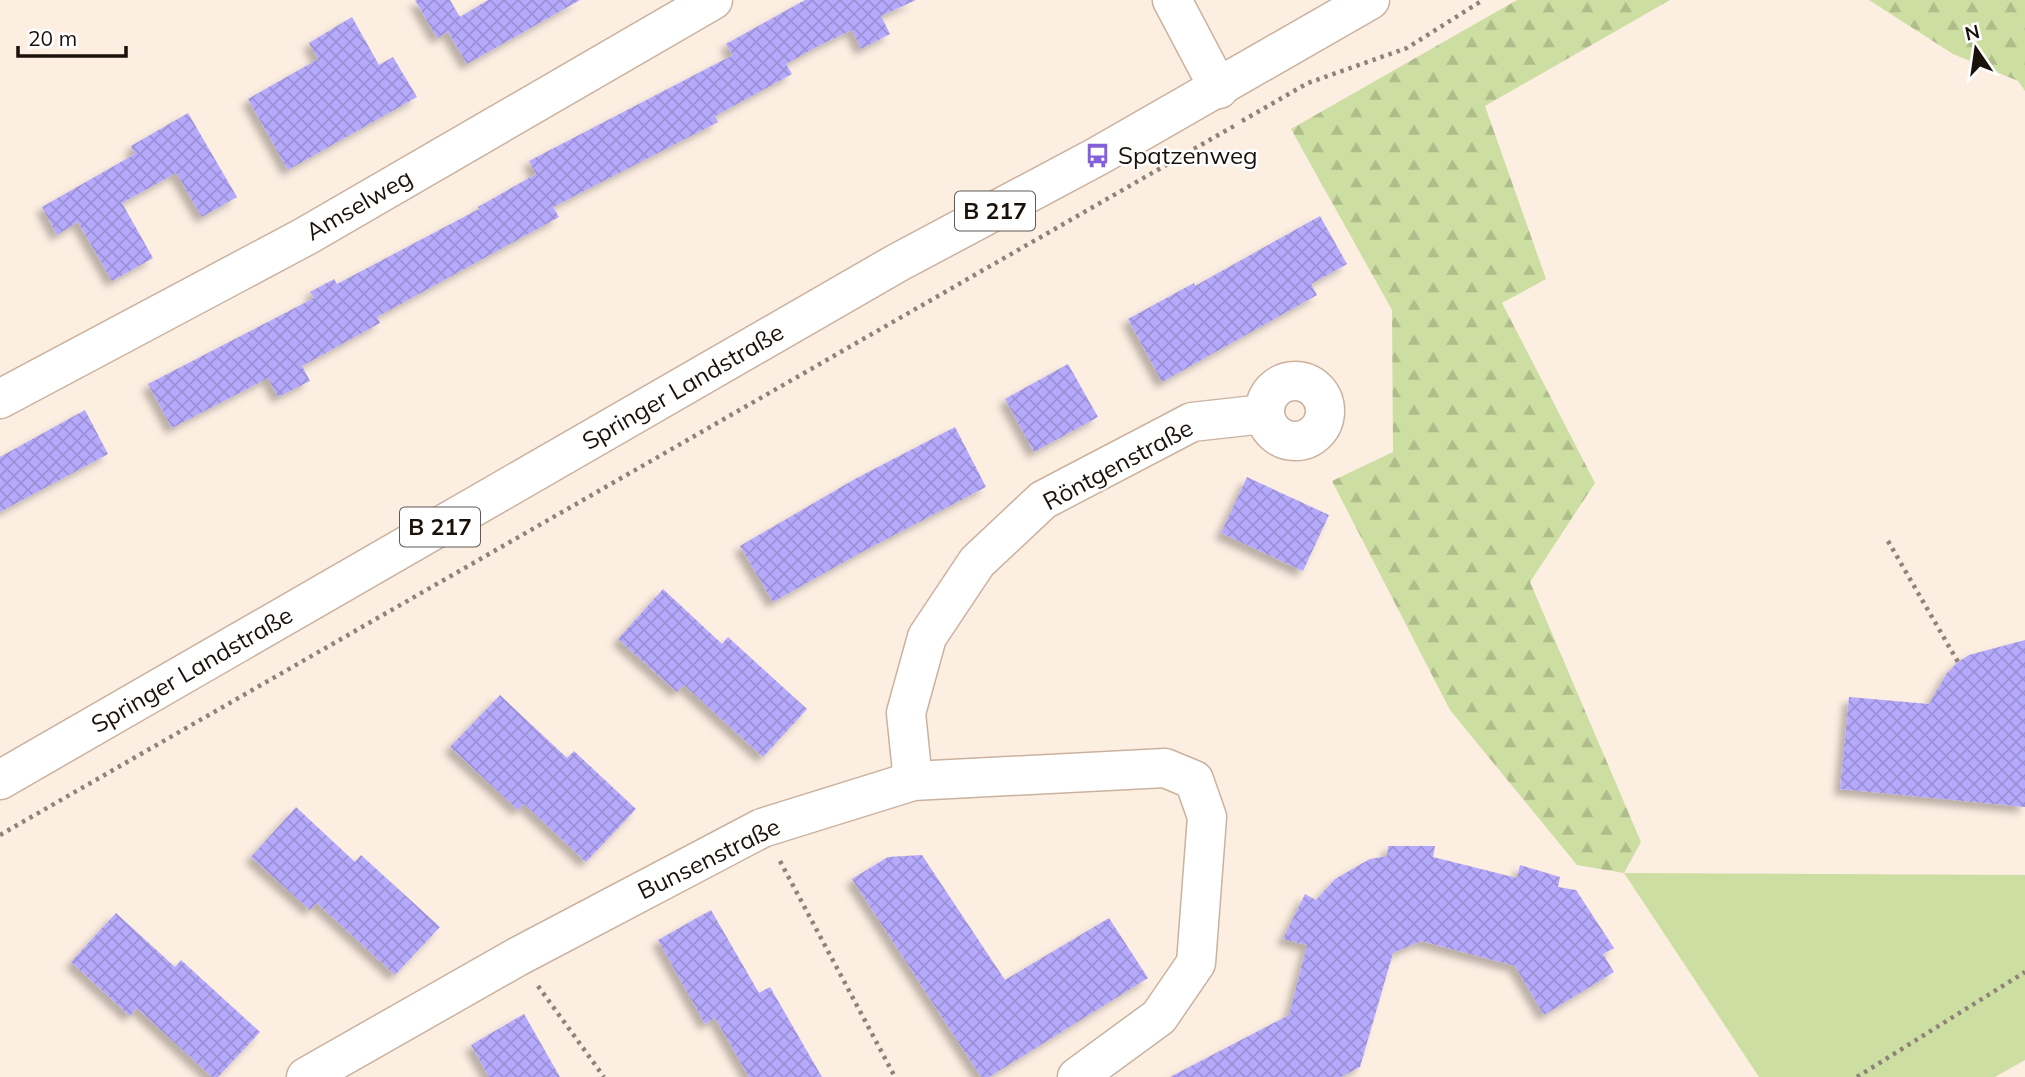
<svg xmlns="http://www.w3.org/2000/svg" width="2025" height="1077" font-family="Mulish,sans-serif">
<defs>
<pattern id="forest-firs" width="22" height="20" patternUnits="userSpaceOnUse" patternTransform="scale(1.75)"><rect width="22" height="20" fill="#ccdea2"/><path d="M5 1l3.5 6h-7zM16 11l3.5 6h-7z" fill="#afbd8a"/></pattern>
<pattern id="building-cross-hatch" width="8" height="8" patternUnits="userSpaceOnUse" patternTransform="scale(1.75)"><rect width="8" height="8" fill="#b5a9fb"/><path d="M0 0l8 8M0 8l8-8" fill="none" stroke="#9b90d6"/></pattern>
<filter id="shadow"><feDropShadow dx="-6" dy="6" stdDeviation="3.5" flood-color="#0004"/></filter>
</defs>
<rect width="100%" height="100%" fill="#fdeee2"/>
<!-- grass -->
<path fill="#ccdea2" d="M 1624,873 L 2025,875 L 2025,1060 L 1995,1077 L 1759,1077 Z"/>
<!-- forest -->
<g fill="url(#forest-firs)">
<path d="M 1517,0 L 1670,0 L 1485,106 L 1546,279 L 1502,303 L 1595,483 L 1530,582 L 1641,842 L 1624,873 L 1577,865 L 1450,710 L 1332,481 L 1393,452 L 1392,310 L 1291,129 Z"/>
<path d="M 1869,0 L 2025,0 L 2025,91 L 2018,81 L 1953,54 Z"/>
</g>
<!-- building -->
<g fill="url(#building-cross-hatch)" filter="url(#shadow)">
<path d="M 415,0 L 450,0 L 460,17 L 488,0 L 580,0 L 467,64 L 448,32 L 437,38 Z"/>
<path d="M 805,0 L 916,0 L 881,16 L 890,34 L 861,49 L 852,30 L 820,45 L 786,64 L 792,74 L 715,116 L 718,122 L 553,207 L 559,217 L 377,317 L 380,323 L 302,366 L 310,381 L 278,397 L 268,378 L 172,428 L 148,384 L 314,298 L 310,292 L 334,279 L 337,284 L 479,209 L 478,207 L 536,174 L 529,161 L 733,55 L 726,44 Z"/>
<path d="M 352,17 L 379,65 L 393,57 L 417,97 L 288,170 L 248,99 L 318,59 L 309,43 Z"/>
<path d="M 188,113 L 237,197 L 202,217 L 176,173 L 122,203 L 153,258 L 112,281 L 78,222 L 57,235 L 42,207 L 135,154 L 131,146 Z"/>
<path d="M 1320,216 L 1347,264 L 1311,284 L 1317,295 L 1162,382 L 1128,319 L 1194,283 L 1195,286 Z"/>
<path d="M 1068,364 L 1098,417 L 1034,452 L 1005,399 Z"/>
<path d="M 85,410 L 108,454 L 0,512 L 0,457 Z"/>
<path d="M 955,427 L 986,487 L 862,552 L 773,602 L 740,546 L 855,479 Z"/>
<path d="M 1247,477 L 1329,515 L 1303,571 L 1221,533 Z"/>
<path d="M 663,589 L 722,644 L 728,637 L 807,709 L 763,757 L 684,685 L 677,692 L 618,639 Z"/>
<path d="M 2025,640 L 2025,807 L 1840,789 L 1849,697 L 1929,704 L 1947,673 L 1958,662 L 1969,655 Z"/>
<path d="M 500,695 L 567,758 L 574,751 L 636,809 L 586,862 L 524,804 L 518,810 L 450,747 Z"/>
<path d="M 296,807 L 355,862 L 361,855 L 440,927 L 395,975 L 317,903 L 310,910 L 251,857 Z"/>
<path d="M 1388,846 L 1435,846 L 1433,857 L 1517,878 L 1520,865 L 1560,877 L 1558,887 L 1576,890 L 1614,948 L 1603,954 L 1614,972 L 1544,1015 L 1515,966 L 1421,941 L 1393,953 L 1360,1067 L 1341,1077 L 1170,1077 L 1289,1015 L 1307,945 L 1283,939 L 1305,894 L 1316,900 L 1335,879 L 1370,859 L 1387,856 Z"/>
<path d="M 922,855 L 1005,980 L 1109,918 L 1148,978 L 989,1077 L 981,1077 L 852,879 L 888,857 Z"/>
<path d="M 711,910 L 759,993 L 770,987 L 822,1077 L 749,1077 L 715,1018 L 705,1024 L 658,940 Z"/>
<path d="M 116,913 L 175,967 L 181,960 L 260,1032 L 218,1077 L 212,1077 L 137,1008 L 130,1016 L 71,962 Z"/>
<path d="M 524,1014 L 560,1077 L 489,1077 L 471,1045 Z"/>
</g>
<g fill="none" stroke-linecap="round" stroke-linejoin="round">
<defs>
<g id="minor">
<path d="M 1172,0 L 1219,89"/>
<circle cx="1295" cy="411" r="30"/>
<path d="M 0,399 L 306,236 L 713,0"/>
<path d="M 913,781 L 906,713 L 927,637 L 977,562 L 1043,500 L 1192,422 L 1264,414"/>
<path d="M 306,1077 L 517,957 L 762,828 L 913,781 L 1165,768 L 1194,780 L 1207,817 L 1196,963 L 1159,1017 L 1077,1077"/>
</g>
<path id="major" d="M 0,780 L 897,263 L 1098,156 L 1370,0"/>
</defs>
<!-- minor casing -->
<use href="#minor" stroke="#cab29f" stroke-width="41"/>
<!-- major casing -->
<use href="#major" stroke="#cab29f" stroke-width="41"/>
<!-- path -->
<g stroke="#8e8279" stroke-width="4.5" stroke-dasharray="3.5 5" stroke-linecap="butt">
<path d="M 1242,121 L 1308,83 L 1407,48 L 1483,0"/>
<path d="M 1888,541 L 1958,662"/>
<path d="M 0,835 L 1234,126"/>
<path d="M 780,861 L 895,1077"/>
<path d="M 538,986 L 604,1077"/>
<path d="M 1857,1077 L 2025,972"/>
</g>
<!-- minor -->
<use href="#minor" stroke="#fff" stroke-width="38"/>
<!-- major -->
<use href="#major" stroke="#fff" stroke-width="38"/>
</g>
<!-- icons -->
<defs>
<symbol id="bus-bare" viewBox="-9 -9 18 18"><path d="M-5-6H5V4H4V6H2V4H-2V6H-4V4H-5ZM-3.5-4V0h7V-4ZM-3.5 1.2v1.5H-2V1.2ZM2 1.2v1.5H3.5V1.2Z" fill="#8460db" stroke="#fff" stroke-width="2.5" paint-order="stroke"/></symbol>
</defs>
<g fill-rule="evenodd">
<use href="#bus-bare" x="1080" y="138" width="35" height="35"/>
</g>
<g text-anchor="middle" stroke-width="5" stroke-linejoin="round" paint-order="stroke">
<!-- shield labels -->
<g fill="#fff" stroke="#5f5854" stroke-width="2">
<rect x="955" y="191.5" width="80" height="39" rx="5"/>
<rect x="400" y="507.5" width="80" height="39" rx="5"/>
</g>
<g font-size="23" font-weight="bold" fill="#1a110b">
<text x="995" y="219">B 217</text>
<text x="440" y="535">B 217</text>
</g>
<!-- poi labels -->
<g font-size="24" fill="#1a110b" stroke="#fff" text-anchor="start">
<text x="1118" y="164">Spatzenweg</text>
</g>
<!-- street labels -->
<g font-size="24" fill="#1a110b" stroke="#fff">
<text transform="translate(359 205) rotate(-30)" y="8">Amselweg</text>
<text transform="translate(683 387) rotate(-30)" y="8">Springer Landstraße</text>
<text transform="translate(1118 465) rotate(-28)" y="8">Röntgenstraße</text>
<text transform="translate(192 670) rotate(-30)" y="8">Springer Landstraße</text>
<text transform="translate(709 859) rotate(-26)" y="8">Bunsenstraße</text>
</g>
</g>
<!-- north arrow -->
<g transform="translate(1976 49) rotate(347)" stroke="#ffffff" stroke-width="5" paint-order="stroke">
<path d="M0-5L12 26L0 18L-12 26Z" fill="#1a110b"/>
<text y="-10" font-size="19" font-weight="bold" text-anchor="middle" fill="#1a110b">N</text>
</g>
<!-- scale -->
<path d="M18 46v10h108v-10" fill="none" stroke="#1a110b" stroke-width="3.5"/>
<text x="28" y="46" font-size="21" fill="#1a110b" stroke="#ffffff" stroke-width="5" paint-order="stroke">20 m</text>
</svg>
